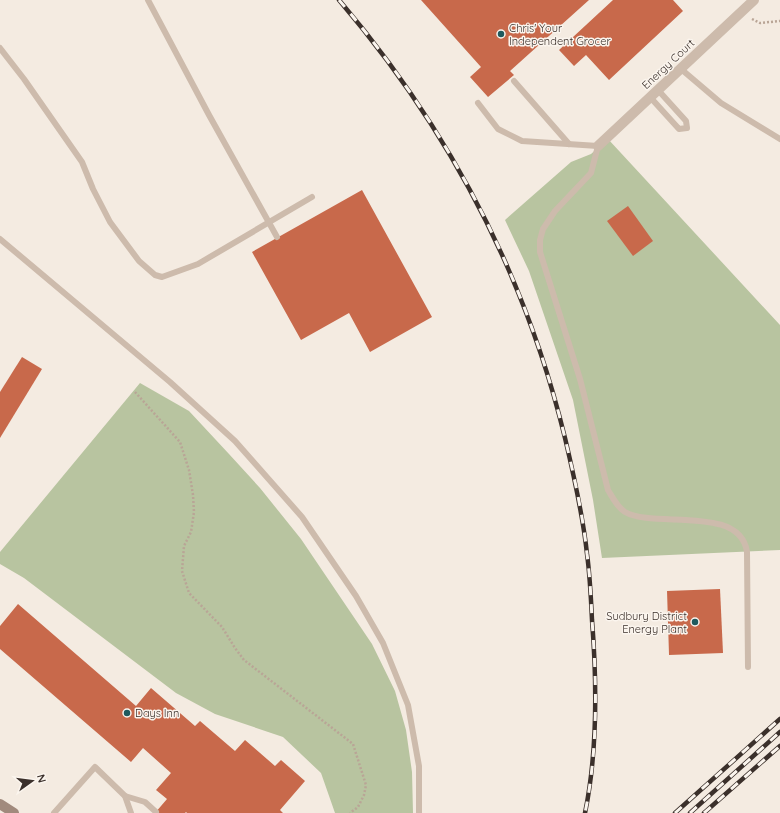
<svg xmlns="http://www.w3.org/2000/svg" width="780" height="813" font-family="Quicksand,sans-serif">
<rect width="100%" height="100%" fill="#f4ebe1"/>
<!-- green -->
<g fill="#b8c4a0">
<path d="M 608,139 L 780,325 L 780,550 L 602,558 L 593,500 L 573,400 L 529,271 L 505,220 L 571,162 L 591,154 Z"/>
<path d="M 140,383 L 189,411 L 229,454 L 260,488 L 301,539 L 372,644 L 395,691 L 406,730 L 412,772 L 413,813 L 335,813 L 321,773 L 283,737 L 215,714 L 176,693 L 24,578 L 0,564 L 0,552 Z"/>
</g>
<!-- building -->
<g fill="#c8694b">
<path d="M 421,0 L 589,0 L 510,71 L 514,75 L 488,97 L 470,77 L 481,67 Z"/>
<path d="M 613,0 L 673,0 L 683,11 L 609,80 L 586,55 L 574,66 L 559,50 Z"/>
<path d="M 362,190 L 432,317 L 370,352 L 349,313 L 301,340 L 252,252 Z"/>
<path d="M 628,206 L 653,241 L 633,256 L 607,221 Z"/>
<path d="M 22,357 L 42,369 L 0,438 L 0,392 Z"/>
<path d="M 720,589 L 723,653 L 669,655 L 667,591 Z"/>
<path d="M 18,604 L 136,706 L 151,688 L 195,726 L 200,721 L 235,751 L 245,740 L 275,766 L 281,760 L 305,781 L 280,810 L 283,813 L 187,813 L 186,812 L 185,813 L 155,813 L 167,799 L 156,790 L 171,773 L 143,748 L 131,762 L 0,649 L 0,626 Z"/>
</g>
<g fill="none" stroke-linecap="round" stroke-linejoin="round">
<!-- path -->
<g stroke="#b9a596" stroke-width="2.5" stroke-dasharray="2 2" stroke-linecap="butt">
<path d="M 752,19 L 760,23 L 780,21"/>
<path d="M 135,392 L 180,442 L 189,470 L 193,495 L 194,512 L 191,532 L 184,546 L 182,571 L 189,593 L 222,627 L 235,648 L 244,660 L 353,744 L 366,785 L 364,795 L 358,807 L 350,813"/>
</g>
<!-- service -->
<g stroke="#cdbbac" stroke-width="6">
<path d="M 148,0 L 209,115 L 277,237"/>
<path d="M 0,48 L 24,79 L 82,162 L 93,189 L 110,222 L 139,261 L 155,275 L 162,277 L 198,264 L 312,197"/>
<path d="M 681,69 L 721,103 L 780,139"/>
<path d="M 514,81 L 569,144"/>
<path d="M 650,97 L 679,129 L 687,128 L 686,121 L 658,90"/>
<path d="M 478,103 L 498,129 L 522,141 L 598,146 L 591,173 L 555,211 L 543,229 L 540,240 L 540,252 L 580,379 L 608,490 C 613,498 617,507 625,512 C 654,529 740,504 747,552 L 748,667"/>
<path d="M 0,239 L 170,382 L 235,441 L 302,517 L 356,596 L 383,643 L 408,705 L 419,766 L 419,813"/>
<path d="M 125,796 L 145,802 L 156,812"/>
<path d="M 54,813 L 95,767 L 125,796 L 131,813"/>
</g>
<!-- minor -->
<path stroke="#cdbbac" stroke-width="10" d="M 598,146 L 754,0"/>
<!-- secondary -->
<path stroke="#a18a7d" stroke-width="10" d="M 0,804 L 14,813"/>
<defs>
<g id="rail">
<path d="M 339,0 C 449,129 525,273 565,438 C 574,476 583,515 587,554 C 590,576 591,598 592,620 C 597,684 598,750 585,813"/>
<path d="M 675,813 L 780,719"/>
<path d="M 690,813 L 780,732"/>
<path d="M 704,813 L 780,746"/>
</g>
</defs>
<!-- rail casing -->
<use href="#rail" stroke="#3b302b" stroke-width="4.5"/>
<!-- rail -->
<use href="#rail" stroke="#fbf5ee" stroke-width="3" stroke-dasharray="9" stroke-linecap="butt"/>
</g>
<!-- markers -->
<g fill="#1f5a5e" stroke="#fbf5ee" stroke-width="1.5">
<circle cx="501" cy="34" r="4"/>
<circle cx="695" cy="622" r="4"/>
<circle cx="127" cy="713" r="4"/>
</g>
<g text-anchor="middle" stroke-width="3" stroke-linejoin="round" paint-order="stroke">
<!-- poi labels -->
<g font-size="11" fill="#3b302b" stroke="#fbf5ee" text-anchor="start">
<text x="509" y="32">Chris' Your<tspan x="509" dy="13">Independent Grocer</tspan></text>
<text x="687" y="620" text-anchor="end">Sudbury District<tspan x="687" dy="13">Energy Plant</tspan></text>
<text x="135" y="717">Days Inn</text>
</g>
<!-- street labels -->
<g font-size="11" fill="#3b302b" stroke="#fbf5ee">
<text transform="translate(668 64) rotate(-43)" y="4">Energy Court</text>
</g>
</g>
<!-- north arrow -->
<g transform="translate(32 781) rotate(76)" stroke="#fbf5ee" stroke-width="3" paint-order="stroke">
<path d="M0-3L7 15L0 10L-7 15Z" fill="#3b302b"/>
<text y="-6" font-size="11" font-weight="bold" text-anchor="middle" fill="#3b302b">N</text>
</g>
</svg>
